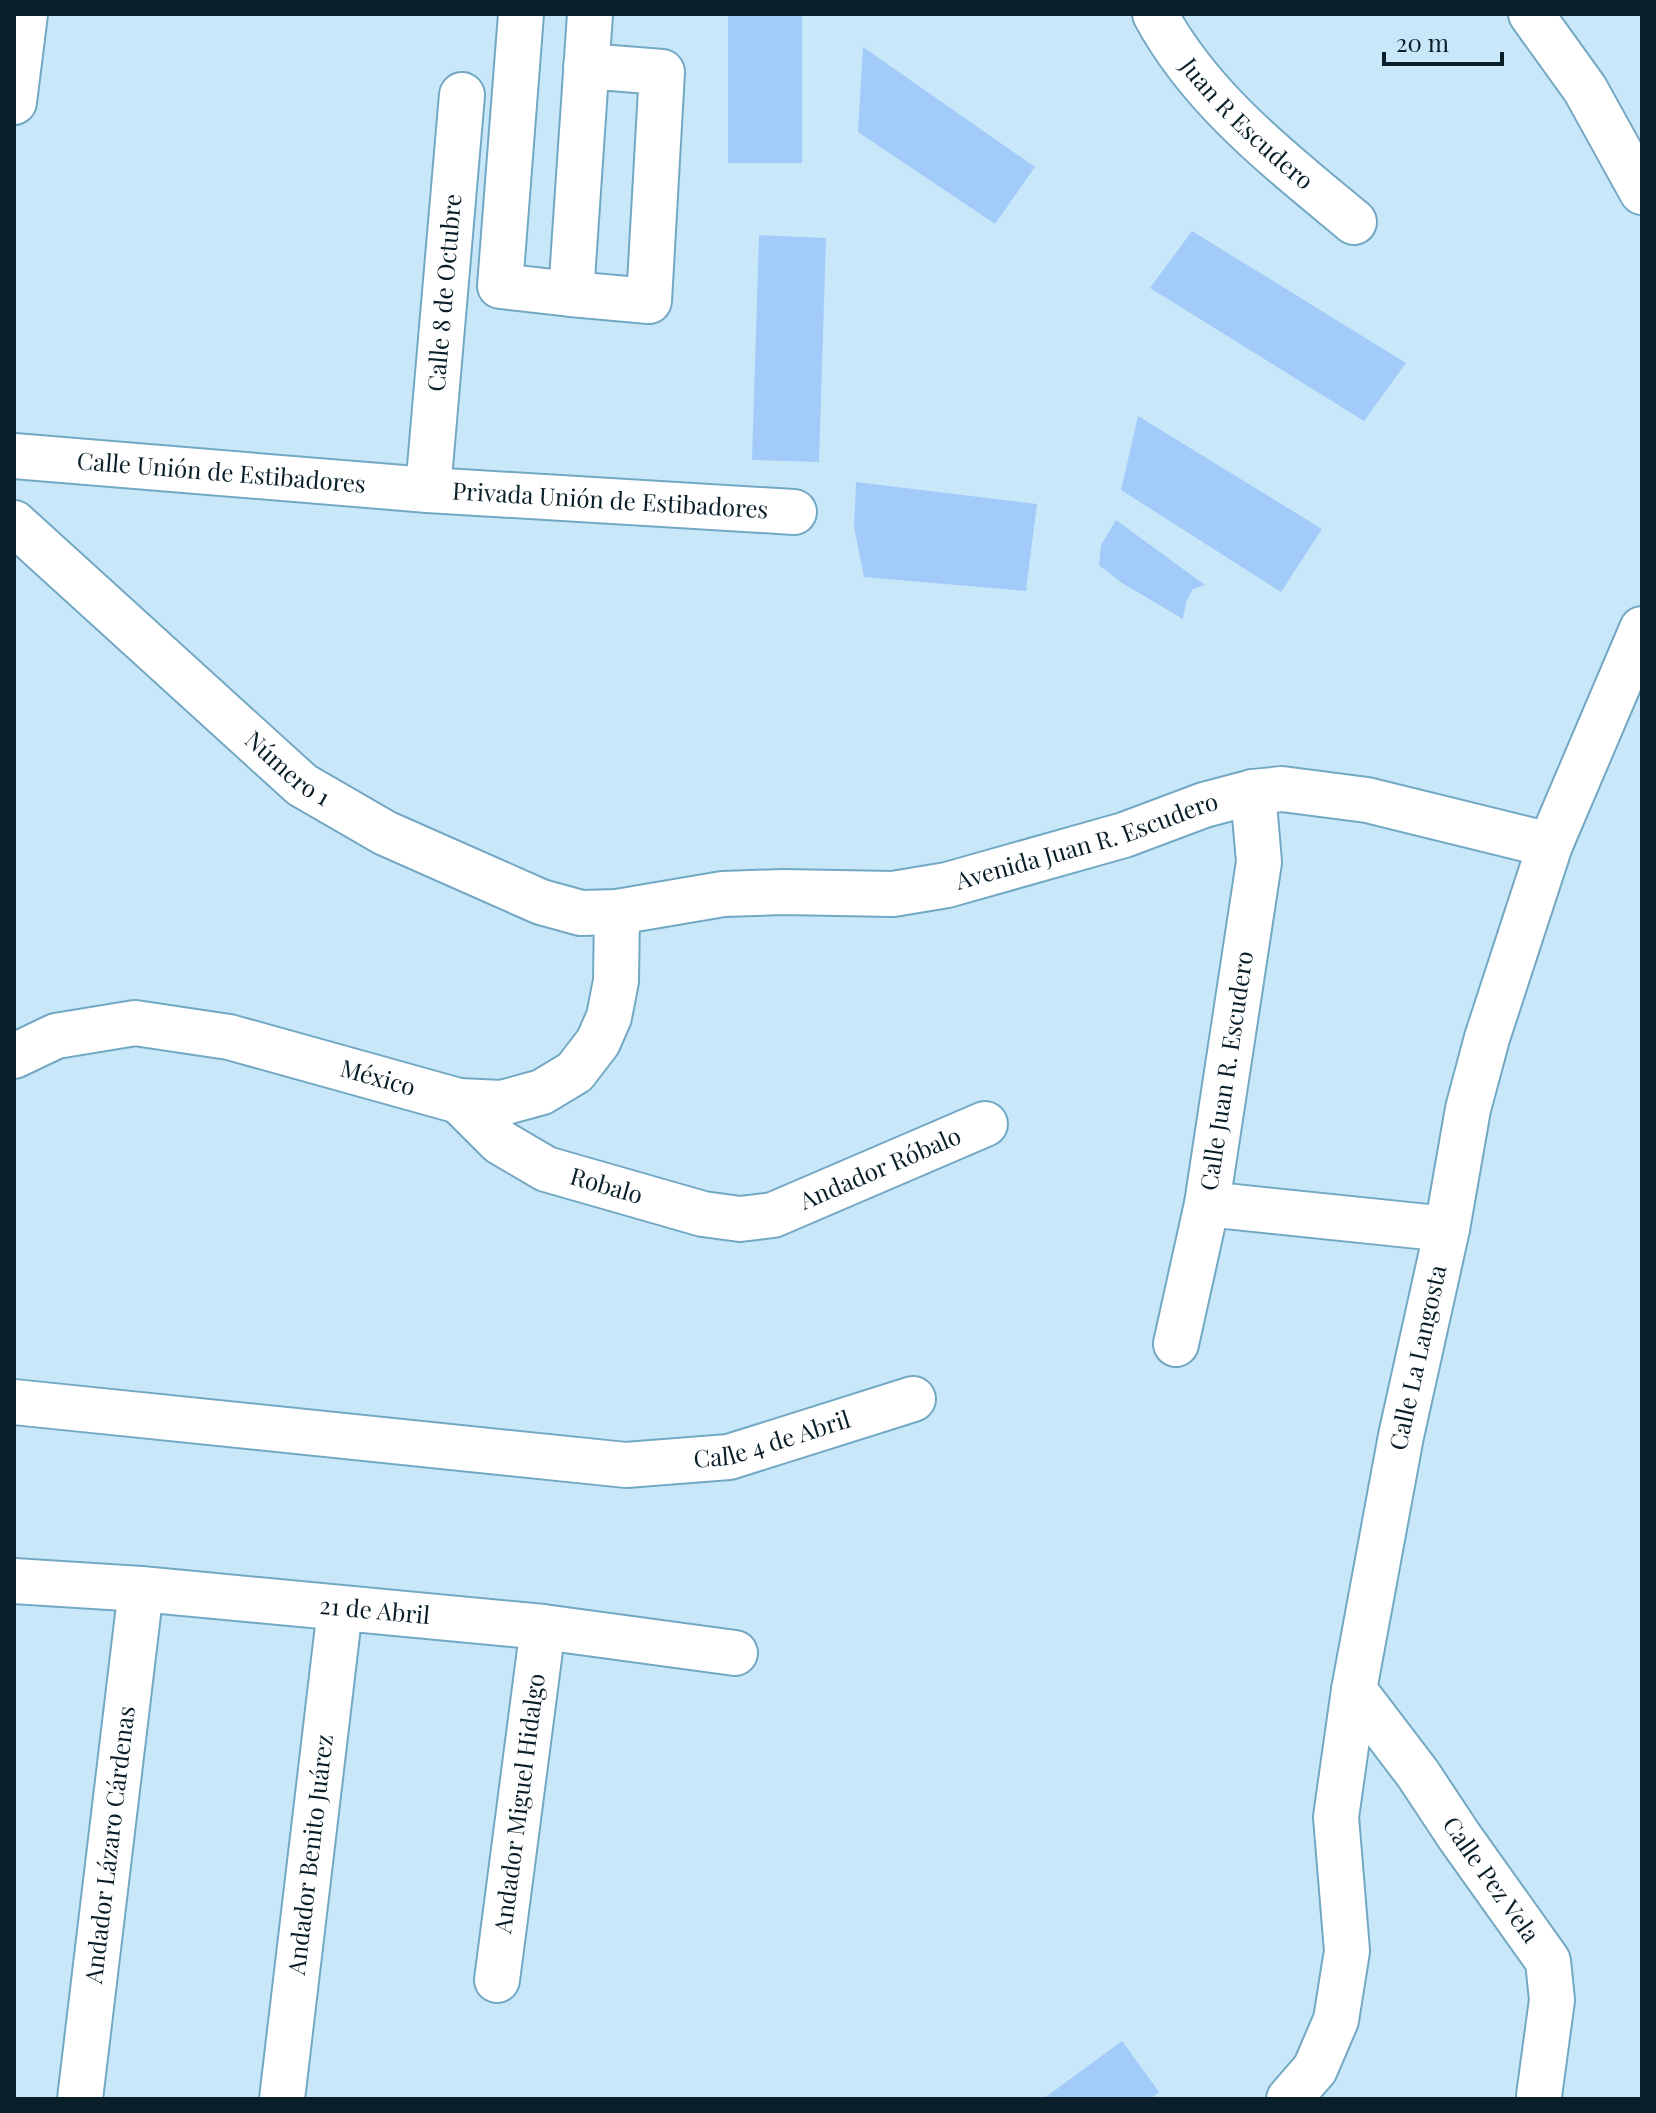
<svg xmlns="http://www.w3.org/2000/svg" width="1656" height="2113" font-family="'Playfair Display',serif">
<rect width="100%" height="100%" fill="#c8e8f9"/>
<!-- building -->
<g fill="#a3cbf9">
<rect x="728" y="14" width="74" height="149"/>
<path d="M 863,47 L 1035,167 L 995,224 L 858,132 Z"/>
<path d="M 1192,231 L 1406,363 L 1364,421 L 1150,288 Z"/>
<path d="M 759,235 L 826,238 L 819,462 L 752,460 Z"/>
<path d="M 1138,416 L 1322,529 L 1281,592 L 1121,490 Z"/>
<path d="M 856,482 L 1037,504 L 1026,591 L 864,577 L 854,527 Z"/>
<path d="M 1116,520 L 1205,585 L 1193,589 L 1186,602 L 1183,619 L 1122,583 L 1099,565 L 1101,545 Z"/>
<path d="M 1122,2041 L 1159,2092 L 1150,2099 L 1043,2099 Z"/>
</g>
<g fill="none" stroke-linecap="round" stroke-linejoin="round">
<defs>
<g id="minor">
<path d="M 521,14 L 500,286 L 571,294"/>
<path id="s1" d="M 1155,14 C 1201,100 1281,161 1354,222"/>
<path d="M 1531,14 L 1585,89 L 1642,192"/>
<path d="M 586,66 L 662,72 L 649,301 L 571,294 L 590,14"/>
<path d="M 14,102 L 25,14"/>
<path id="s2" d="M 14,456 L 428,490 L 794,512"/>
<path id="s3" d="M 428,490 L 462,95"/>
<path id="s4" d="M 14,523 L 302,785 L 385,833 L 541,902 L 581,913 L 617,912 L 723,894 L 783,892 L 893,894 L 947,885 L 1124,835 L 1204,805 L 1253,792 L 1282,789 L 1367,800 L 1550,845"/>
<path id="s5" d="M 14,1056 L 56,1036 L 135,1023 L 229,1037 L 459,1101 L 502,1103 L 542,1092 L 575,1072 L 598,1042 L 609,1017 L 616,981 L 617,912"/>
<path id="s6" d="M 459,1101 L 500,1142 L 546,1169 L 703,1214 L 740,1219 L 773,1215 L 985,1124"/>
<path d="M 1207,1204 L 1447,1229"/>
<path id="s7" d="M 1176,1344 L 1207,1204 L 1259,862 L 1253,792"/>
<path id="s8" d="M 14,1402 L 626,1465 L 729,1457 L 913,1399"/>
<path id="s9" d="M 14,1581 L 141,1589 L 543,1627 L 735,1653"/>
<path id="s10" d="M 1354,1690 L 1418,1774 L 1459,1836 L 1548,1961 L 1552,2000 L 1539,2096"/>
<path id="s11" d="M 497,1980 L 543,1627"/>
<path id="s12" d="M 80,2099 L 141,1589"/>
<path id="s13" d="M 282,2099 L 340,1609"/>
<path id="s14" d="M 1289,2099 L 1315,2069 L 1336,2020 L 1347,1951 L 1336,1817 L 1354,1690 L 1401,1436 L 1447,1229 L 1468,1109 L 1487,1038 L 1550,845 L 1642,629"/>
</g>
</defs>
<!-- minor casing -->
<use href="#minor" stroke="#73a8c4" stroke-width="48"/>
<!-- minor -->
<use href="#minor" stroke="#fff" stroke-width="44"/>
</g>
<g text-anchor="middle" stroke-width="8" stroke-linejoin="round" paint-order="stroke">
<!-- street labels -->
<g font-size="24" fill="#081e29" stroke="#c8e8f9">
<text dy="8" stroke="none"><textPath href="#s1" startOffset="144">Juan R Escudero</textPath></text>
<text dy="8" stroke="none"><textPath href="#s3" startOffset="198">Calle 8 de Octubre</textPath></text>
<text dy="8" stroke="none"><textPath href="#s2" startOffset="208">Calle Unión de Estibadores</textPath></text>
<text dy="8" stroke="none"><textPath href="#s2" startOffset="598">Privada Unión de Estibadores</textPath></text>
<text dy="8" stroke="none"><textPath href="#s4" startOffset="368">Número 1</textPath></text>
<text dy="8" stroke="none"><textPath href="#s4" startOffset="1212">Avenida Juan R. Escudero</textPath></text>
<text dy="8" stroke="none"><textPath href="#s7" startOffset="278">Calle Juan R. Escudero</textPath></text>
<text dy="8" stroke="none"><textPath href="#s5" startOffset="376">México</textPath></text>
<text dy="8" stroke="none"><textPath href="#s6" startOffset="462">Andador Róbalo</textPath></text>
<text dy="8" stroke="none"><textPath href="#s6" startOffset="174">Robalo</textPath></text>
<text dy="8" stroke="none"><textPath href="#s14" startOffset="764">Calle La Langosta</textPath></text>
<text dy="8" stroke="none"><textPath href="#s8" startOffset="764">Calle 4 de Abril</textPath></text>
<text dy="8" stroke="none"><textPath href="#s9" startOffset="362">21 de Abril</textPath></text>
<text dy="8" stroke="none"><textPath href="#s11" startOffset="178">Andador Miguel Hidalgo</textPath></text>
<text dy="8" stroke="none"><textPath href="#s12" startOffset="256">Andador Lázaro Cárdenas</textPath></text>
<text dy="8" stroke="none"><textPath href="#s13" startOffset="246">Andador Benito Juárez</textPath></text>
<text dy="8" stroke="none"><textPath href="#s10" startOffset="234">Calle Pez Vela</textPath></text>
</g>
</g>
<!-- border -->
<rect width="1656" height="2113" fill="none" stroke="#081e29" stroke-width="32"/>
<!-- scale -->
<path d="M1384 52v12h118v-12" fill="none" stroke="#081e29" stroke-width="4"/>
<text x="1396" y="52" font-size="24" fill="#081e29" stroke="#c8e8f9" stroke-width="6" paint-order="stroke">20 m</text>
</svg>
